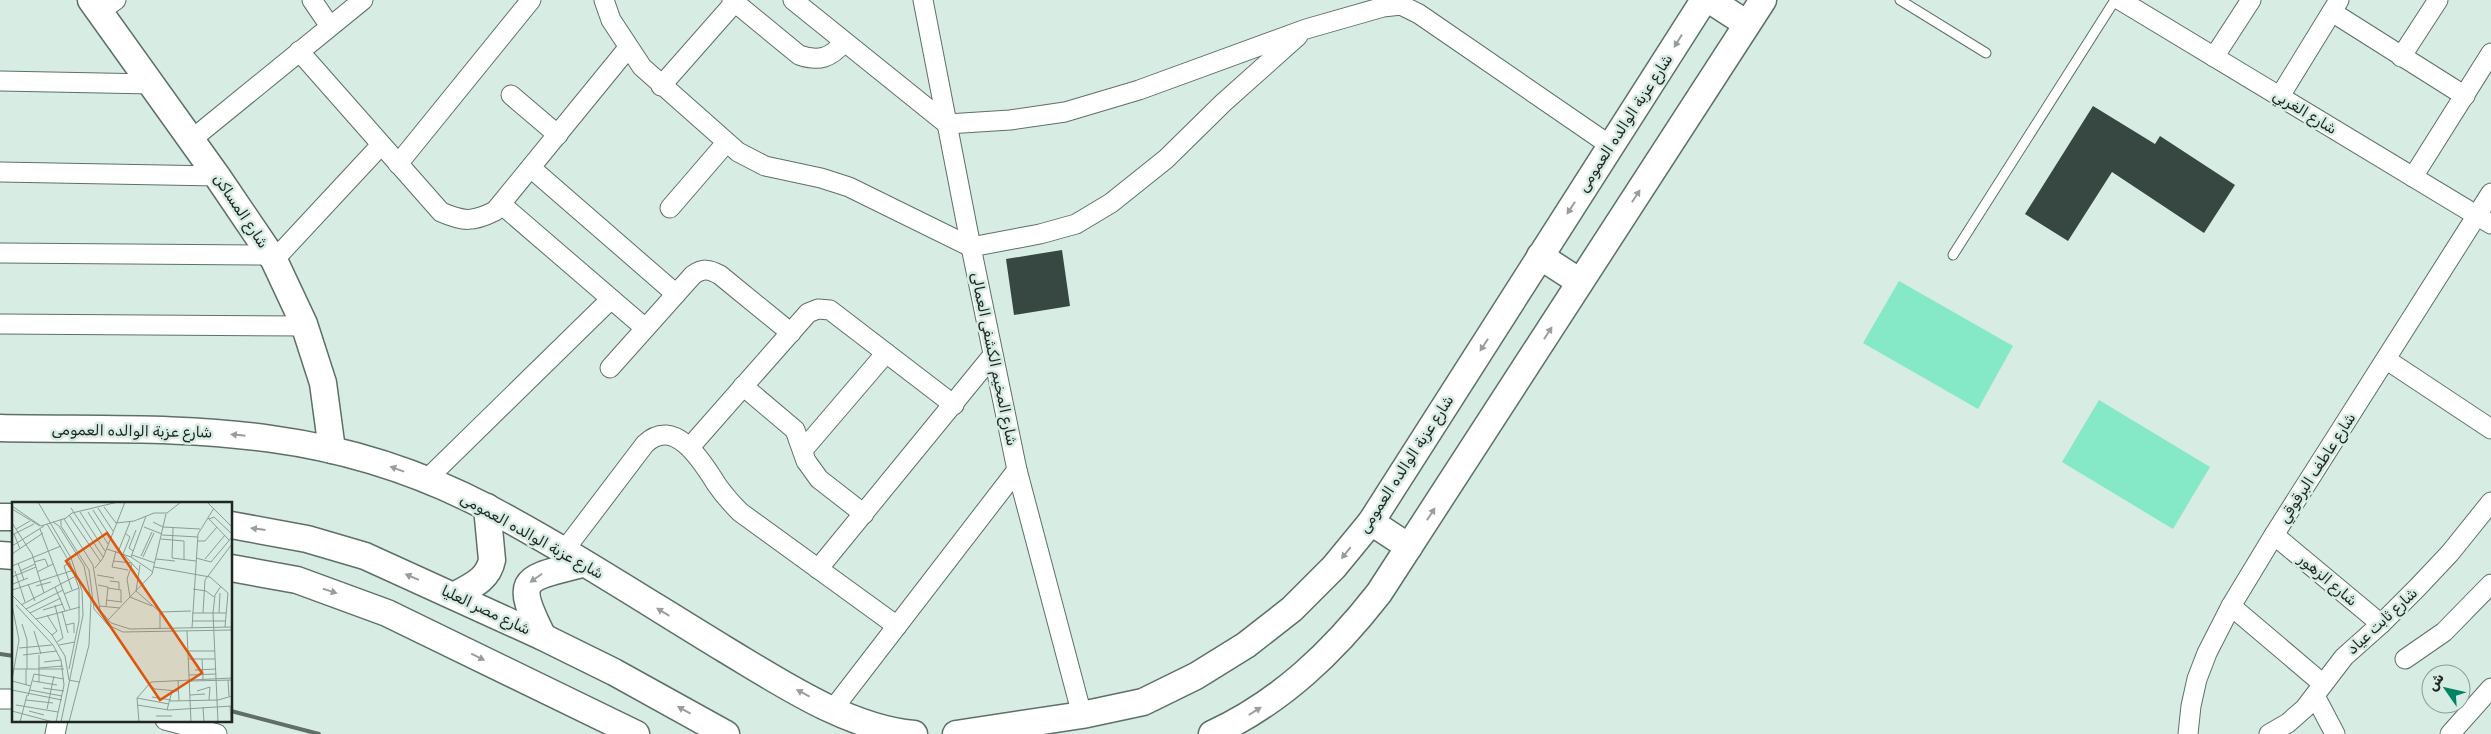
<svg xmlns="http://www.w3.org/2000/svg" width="2491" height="734" font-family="Rubik,Cairo,sans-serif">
<rect width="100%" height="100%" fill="#d7ece3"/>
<!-- green -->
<g fill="#85e8c6">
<path d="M 1899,281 L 2013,346 L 1978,409 L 1863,343 Z"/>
<path d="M 2099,400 L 2210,467 L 2173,529 L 2062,462 Z"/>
</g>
<!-- building -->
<g fill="#364841">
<path d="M 2093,106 L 2155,144 L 2160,136 L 2235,185 L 2204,233 L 2112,172 L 2068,241 L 2025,214 Z"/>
<path d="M 1062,250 L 1070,306 L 1014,315 L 1006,259 Z"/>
</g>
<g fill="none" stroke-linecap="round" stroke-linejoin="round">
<defs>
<g id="lane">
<path d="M 1900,0 L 1986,53"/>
<path d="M 1953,255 L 2115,0"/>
</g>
<g id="street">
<path d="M 312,0 L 329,25"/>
<path d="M 604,0 L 611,20 L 642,67 L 738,152 L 765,166 L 821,178 L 849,187 L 971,247 L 1040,234 L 1076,224 L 1111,203 L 1166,159 L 1223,103 L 1298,36"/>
<path d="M 732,0 L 799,55 C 819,62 831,58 844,42"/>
<path d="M 793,0 L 947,124 L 1010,120 L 1065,112 L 1139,90 L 1306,29 L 1383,7 L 1401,5 L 1419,14 L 1611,146"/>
<path d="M 923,0 L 971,247 L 1017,470 L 1082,715"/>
<path d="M 2120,0 L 2491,224"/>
<path d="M 99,12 L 116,0"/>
<path d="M 2332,12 L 2465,96"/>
<path d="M 299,51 L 441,212 C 464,222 473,222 495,211 L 628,48"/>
<path d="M 2214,57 L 2251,0"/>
<path d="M 2401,57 L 2438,0"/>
<path d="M 0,81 L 152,84"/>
<path d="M 661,86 L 735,2"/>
<path d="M 511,95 L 558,135"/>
<path d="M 2280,96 L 2339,0"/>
<path d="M 191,140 L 363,0"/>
<path d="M 398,164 L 531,0"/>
<path d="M 531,168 L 676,294"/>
<path d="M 0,172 L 217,176"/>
<path d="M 2413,177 L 2491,53"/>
<path d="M 501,204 L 645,328"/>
<path d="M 670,208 L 726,143"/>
<path d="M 0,253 L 270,255"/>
<path d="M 274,260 L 381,145"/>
<path d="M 0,324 L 305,326"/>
<path d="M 2387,360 L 2491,429"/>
<path d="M 610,368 L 693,275 C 703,268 709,269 720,275 L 791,333"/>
<path d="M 743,386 L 795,430 L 806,461 L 819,479 L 864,514"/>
<path d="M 690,447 L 808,313 L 818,309 L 830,310 L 954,405"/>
<path d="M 803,450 L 886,353"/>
<path d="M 426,480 L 611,299"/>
<path d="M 2274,535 L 2381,624"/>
<path d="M 563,552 L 645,444 C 675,415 703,463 717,485 C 724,495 732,504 740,512 L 897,626"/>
<path d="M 818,569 L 993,355"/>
<path d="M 2231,606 L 2323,684"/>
<path d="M 2405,659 L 2444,632 L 2491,584"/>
<path d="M 2315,696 L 2335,734"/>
<path d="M 0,699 L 14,699"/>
<path d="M 833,709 L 1017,470"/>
<path d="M 165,720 L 217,734"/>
<path d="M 55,734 L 58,720"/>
<path d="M 2188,734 L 2191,706 L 2197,679 L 2207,653 L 2231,606 L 2274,535 L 2491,193"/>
<path d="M 2269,734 L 2288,723 L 2305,708 L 2344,657 L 2381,624 L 2417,588 L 2450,553 L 2491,502"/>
<path d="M 2450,734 L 2491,688"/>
</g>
<g id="secondary">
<path d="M 91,0 L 217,176 L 274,260 L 304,324 L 323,383 L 332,450"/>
<path d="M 1710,0 L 1747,24"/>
<path d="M 1540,256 L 1580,282"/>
<path d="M 0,428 C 89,430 183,426 272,439 C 346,449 421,473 488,508 C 569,551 647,602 726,650 C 781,683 848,728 914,734"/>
<path d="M 0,517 L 14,517"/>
<path d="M 1371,522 L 1409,547"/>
<path d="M 231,525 L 307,539 L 365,556 L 543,637 L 614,672 L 726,734"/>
<path d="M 0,555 L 14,556"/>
<path d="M 231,568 L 297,580 L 387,613 L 636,734"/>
<path d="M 454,596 C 471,586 488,580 492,560 L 487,507"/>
<path d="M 543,637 C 513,577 523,579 582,564"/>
<path d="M 956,734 L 1082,715 L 1143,702 L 1196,676 L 1246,645 L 1292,609 L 1334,567 L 1371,522 L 1704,0"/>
<path d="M 1212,734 C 1281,702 1333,652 1379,593 L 1763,0"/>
</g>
</defs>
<!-- lane casing -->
<use href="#lane" stroke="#5d7068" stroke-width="11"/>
<!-- street casing -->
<use href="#street" stroke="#5d7068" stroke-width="21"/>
<!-- secondary casing -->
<use href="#secondary" stroke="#5d7068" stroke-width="29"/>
<!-- lane -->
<use href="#lane" stroke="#fff" stroke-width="9"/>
<!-- street -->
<use href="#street" stroke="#fff" stroke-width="19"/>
<!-- secondary -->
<use href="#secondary" stroke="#fff" stroke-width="26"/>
<!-- rail -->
<g stroke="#616e68" stroke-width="4">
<path d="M 0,654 L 14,656"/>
<path d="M 231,711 L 319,734"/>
</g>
</g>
<!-- one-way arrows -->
<defs><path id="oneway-solid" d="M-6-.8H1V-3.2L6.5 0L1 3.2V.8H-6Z" transform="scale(1.25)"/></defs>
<g fill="#9a9d9c">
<use href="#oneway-solid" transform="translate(1678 41) rotate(122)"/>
<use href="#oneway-solid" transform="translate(1636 196) rotate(-57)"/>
<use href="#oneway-solid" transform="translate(1571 208) rotate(123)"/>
<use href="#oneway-solid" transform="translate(1548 333) rotate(-57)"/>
<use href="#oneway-solid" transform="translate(1484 345) rotate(123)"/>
<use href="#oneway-solid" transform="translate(238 435) rotate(-174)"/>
<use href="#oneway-solid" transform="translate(397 469) rotate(-160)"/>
<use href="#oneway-solid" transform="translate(1431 514) rotate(-57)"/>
<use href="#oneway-solid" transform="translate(258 529) rotate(-173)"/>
<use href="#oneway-solid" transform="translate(1346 553) rotate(129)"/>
<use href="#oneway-solid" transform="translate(412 577) rotate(-157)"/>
<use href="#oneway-solid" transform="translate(536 578) rotate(145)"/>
<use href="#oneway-solid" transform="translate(330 591) rotate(18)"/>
<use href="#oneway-solid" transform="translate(663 612) rotate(-149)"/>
<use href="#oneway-solid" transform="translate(478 657) rotate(26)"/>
<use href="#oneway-solid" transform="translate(803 693) rotate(-152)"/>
<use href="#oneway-solid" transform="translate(684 710) rotate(-151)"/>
<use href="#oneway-solid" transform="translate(1255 711) rotate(-32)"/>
</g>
<g text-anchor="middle" stroke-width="5" stroke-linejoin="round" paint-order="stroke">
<!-- street labels -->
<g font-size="15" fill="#1e2522" stroke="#d7ece3">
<text transform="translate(2305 112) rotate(31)" y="5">شارع الغربي</text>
<text transform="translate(1625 123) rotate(-57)" y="5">شارع عزبة الوالده العمومى</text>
<text transform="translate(241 211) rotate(56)" y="5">شارع المساكن</text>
<text transform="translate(994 359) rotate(78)" y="5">شارع المخيم الكشفى العمالى</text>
<text transform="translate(132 431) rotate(1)" y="5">شارع عزبة الوالده العمومى</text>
<text transform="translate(1406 464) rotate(-57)" y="5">شارع عزبة الوالده العمومى</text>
<text transform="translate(2317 468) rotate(-57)" y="5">شارع عاطف البرقوقي</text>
<text transform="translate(532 536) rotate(29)" y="5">شارع عزبة الوالده العمومى</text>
<text transform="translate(2328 580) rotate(40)" y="5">شارع الزهور</text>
<text transform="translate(486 610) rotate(25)" y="5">شارع مصر العليا</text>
<text transform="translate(2382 621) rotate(-43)" y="5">شارع ثابت عياد</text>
</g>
</g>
<!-- overview -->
<g transform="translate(12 502)">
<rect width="220" height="220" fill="#d7ece3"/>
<path fill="none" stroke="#8d9c96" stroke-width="1" d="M 26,0 L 59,56 L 70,89 L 71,113 L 49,220M 195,0 L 220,25M 0,4 L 29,24M 92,5 L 104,21M 59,6 L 91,55M 86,6 L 101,29M 0,7 L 28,24M 81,8 L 99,36M 68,10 L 93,49M 76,10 L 96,42M 57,13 L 89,60M 196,16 L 217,38M 52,17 L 81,63 L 88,108 L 99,121 L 118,127 L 220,125M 197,17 L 202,15 L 220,32M 49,18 L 49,24 L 77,68 L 82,107M 41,20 L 47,24 L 72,64 L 79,98 L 77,143 L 57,220M 141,20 L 151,25 L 188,27M 0,21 L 20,52 L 32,91M 104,21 L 122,19 L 142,11 L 155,11 L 169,0M 35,22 L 58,61 L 67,86 L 67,119 L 57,167M 29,24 L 54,16 L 60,11 L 106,0M 132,25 L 150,32M 161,26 L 160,56 L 184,59M 4,27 L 18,19M 28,27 L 58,107M 2,32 L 8,47M 114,32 L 118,35 L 111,52 L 126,68M 0,33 L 22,22M 150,33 L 186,35M 149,37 L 172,39 L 172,57M 186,39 L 193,39 L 205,25M 0,44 L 32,24M 95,47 L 119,55 L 141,70M 104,49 L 100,65 L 116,68M 121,49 L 117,46 L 124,28M 106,50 L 118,20M 0,52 L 31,31M 120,53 L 143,61M 129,54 L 140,30M 119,55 L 134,14M 131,55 L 142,31M 184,56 L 199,60 L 220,35M 144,57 L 163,59M 193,57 L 213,33M 101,59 L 120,61M 22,60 L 33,57 L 36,64M 6,61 L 12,78M 58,61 L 52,64 L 60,88M 120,62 L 115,77 L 118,95 L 140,104M 128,63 L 124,89 L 148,110 L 148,127M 0,64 L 49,44M 142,65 L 198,75 L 216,91 L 213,125M 83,66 L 91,56 L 113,0M 3,69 L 13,100M 8,69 L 23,62M 25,70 L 41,62M 85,73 L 102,76M 0,75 L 24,65M 98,79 L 107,80 L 107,87M 1,82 L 16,76M 16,82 L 23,99M 86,83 L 96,85 L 94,105M 24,84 L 39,80M 43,85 L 53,109M 96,86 L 109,88 L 109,100M 181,87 L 194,89 L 202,95M 0,88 L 62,68M 52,92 L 67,86M 0,93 L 40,133 L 53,154 L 57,178 L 67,180M 94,98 L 110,100M 0,103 L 7,138 L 0,178M 4,103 L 41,143 L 49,158 L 52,183 L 44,220M 9,103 L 64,74M 43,103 L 51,136 L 45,140M 87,104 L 108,106M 14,107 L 51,88M 82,107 L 96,123 L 111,130 L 220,128M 31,108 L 51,102M 50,109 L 56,131M 148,110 L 179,109M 18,111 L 49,96M 180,111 L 214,111M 191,111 L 193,78 L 220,42M 207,111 L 208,91M 35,113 L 45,129 L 40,133M 24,117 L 68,105M 96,118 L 140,72 L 154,12M 180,119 L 213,119M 10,122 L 15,138 L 15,167M 54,123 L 62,121 L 62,131M 180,126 L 186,32 L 202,6M 22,129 L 29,152M 175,129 L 179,220M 47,143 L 63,140M 7,146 L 40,143M 176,149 L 203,149M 11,153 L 45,149M 176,157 L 203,157M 190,157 L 191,177M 32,160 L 49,158M 27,166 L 51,164M 0,167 L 52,167M 14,167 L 14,183M 183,168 L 204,167M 177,173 L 204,172M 166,178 L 167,199M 216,178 L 217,194M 0,179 L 19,184M 21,179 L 45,183M 179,179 L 220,178M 27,180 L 27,153M 136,182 L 143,187 L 166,189M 31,186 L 52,189M 0,188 L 50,198M 18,188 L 50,194M 185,189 L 198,185 L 197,198M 178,193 L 193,192M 16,194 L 22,172 L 52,177M 140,195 L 159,198M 125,196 L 157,202M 14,198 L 41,201M 158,199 L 206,198 L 220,194M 4,203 L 46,210M 125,203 L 157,208 L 220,204M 218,204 L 219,220M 191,205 L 192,220M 35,207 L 42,174M 155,208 L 160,189M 0,209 L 41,220M 17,209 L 32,213M 144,214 L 160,214M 8,220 L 15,193M 127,220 L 125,196 L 139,180 L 220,176M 206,220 L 201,111 L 203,93 L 209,84"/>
<path fill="#de560d" fill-opacity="0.15" stroke="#de560d" stroke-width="2.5" d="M 95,31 L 190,171 L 148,198 L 54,59 Z"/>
<rect width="220" height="220" fill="none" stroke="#1e2522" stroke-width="2.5"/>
</g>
<!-- north arrow -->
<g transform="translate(2446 689) rotate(304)"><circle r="24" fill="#d7ece3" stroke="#8d9c96"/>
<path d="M0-4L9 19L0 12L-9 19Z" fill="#018364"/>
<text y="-8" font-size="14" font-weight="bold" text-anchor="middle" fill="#1e2522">ش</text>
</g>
</svg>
